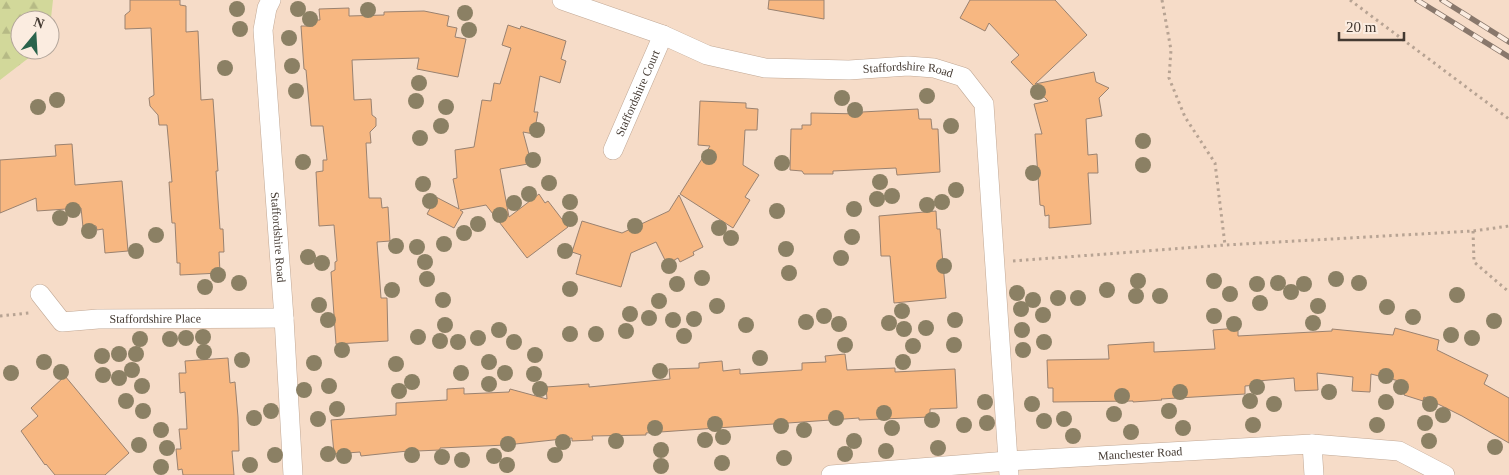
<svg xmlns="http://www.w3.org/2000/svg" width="1509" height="475" font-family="'Times New Roman',serif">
<defs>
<pattern id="forest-firs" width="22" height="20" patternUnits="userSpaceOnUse" patternTransform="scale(1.25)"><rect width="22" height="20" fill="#d2d89a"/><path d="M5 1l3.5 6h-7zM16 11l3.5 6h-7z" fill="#b6ba85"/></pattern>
</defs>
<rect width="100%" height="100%" fill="#f6dcc8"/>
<!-- forest -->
<path fill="url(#forest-firs)" d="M 0,0 L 53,0 L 50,27 L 50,20 L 20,20 L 20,50 L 39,50 L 0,80 Z"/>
<!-- building -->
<g fill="#f7b781" stroke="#9a8270">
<path d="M 130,0 L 180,0 L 180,5 L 186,6 L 186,32 L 198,31 L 201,100 L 213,99 L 218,171 L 216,171 L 220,229 L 223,229 L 224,252 L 219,252 L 220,273 L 180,275 L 180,263 L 177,263 L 175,223 L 172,223 L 171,211 L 169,182 L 172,182 L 167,125 L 159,125 L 158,115 L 150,106 L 149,98 L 154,95 L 151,28 L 125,29 L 125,15 L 130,11 Z"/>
<path d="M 769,0 L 824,0 L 824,19 L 768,9 Z"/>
<path d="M 970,0 L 1055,0 L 1087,35 L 1035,84 L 1094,72 L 1096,82 L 1109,88 L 1099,98 L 1102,116 L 1086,119 L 1088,155 L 1097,154 L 1098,173 L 1088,173 L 1091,224 L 1049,228 L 1049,215 L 1045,216 L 1044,206 L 1040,205 L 1035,134 L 1042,134 L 1034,104 L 1048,101 L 1011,62 L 1019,55 L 989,23 L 985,31 L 960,18 Z"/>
<path d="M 349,8 L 349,16 L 384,15 L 384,12 L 424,11 L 449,16 L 447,26 L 457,28 L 455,37 L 466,39 L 458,77 L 417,69 L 419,58 L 352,60 L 354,100 L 371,99 L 372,115 L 376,118 L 376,126 L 370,132 L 371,143 L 366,143 L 369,198 L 381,198 L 382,208 L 388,207 L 390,241 L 377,242 L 381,298 L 387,298 L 388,341 L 336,344 L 331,272 L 335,270 L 335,262 L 337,261 L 334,225 L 319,226 L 316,172 L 323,171 L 323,160 L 327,160 L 323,126 L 311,126 L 306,70 L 304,69 L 301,26 L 313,26 L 313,20 L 320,20 L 319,9 Z"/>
<path d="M 508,25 L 520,29 L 521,26 L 566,41 L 561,59 L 566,61 L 560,83 L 540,76 L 534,112 L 538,112 L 534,134 L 523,132 L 530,158 L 527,159 L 528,164 L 500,169 L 509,217 L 539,194 L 545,203 L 548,201 L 568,227 L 527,258 L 486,205 L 460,210 L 463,212 L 454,228 L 427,214 L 436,197 L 459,209 L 453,179 L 457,178 L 455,150 L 474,147 L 482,100 L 491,101 L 494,83 L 500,84 L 511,48 L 502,45 Z"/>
<path d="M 700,101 L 746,103 L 746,108 L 758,109 L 757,130 L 745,130 L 743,165 L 759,175 L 745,197 L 750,200 L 733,228 L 680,194 L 710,146 L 698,145 Z"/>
<path d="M 918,109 L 919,119 L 931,119 L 932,129 L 938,129 L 940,172 L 897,175 L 896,168 L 833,171 L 833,174 L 804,174 L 802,171 L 790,170 L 791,129 L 802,129 L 802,125 L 811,125 L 811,113 L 862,114 L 862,112 Z"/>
<path d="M 72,144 L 75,185 L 122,181 L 128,251 L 105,253 L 103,229 L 97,230 L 96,226 L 83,227 L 81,208 L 37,211 L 36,198 L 0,213 L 0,160 L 56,156 L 55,145 Z"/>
<path d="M 679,195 L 703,247 L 693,252 L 694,255 L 680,262 L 678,258 L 667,264 L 656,242 L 631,253 L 621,287 L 576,274 L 581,255 L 572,252 L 582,221 L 622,233 L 669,211 Z"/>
<path d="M 936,211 L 937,229 L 940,229 L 946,298 L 894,303 L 890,256 L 881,256 L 879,216 Z"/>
<path d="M 1238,328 L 1238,336 L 1332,331 L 1332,329 L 1393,335 L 1395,328 L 1439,340 L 1437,350 L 1488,375 L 1484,384 L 1509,398 L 1509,443 L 1462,416 L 1424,397 L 1423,401 L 1404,395 L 1407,383 L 1371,374 L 1370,392 L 1352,391 L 1353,377 L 1317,373 L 1318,390 L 1295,391 L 1294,378 L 1257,381 L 1257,385 L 1245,386 L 1245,394 L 1161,399 L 1162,400 L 1133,402 L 1133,401 L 1053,402 L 1053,388 L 1048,388 L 1047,360 L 1109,359 L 1108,345 L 1154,342 L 1154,352 L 1215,349 L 1213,330 Z"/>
<path d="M 845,354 L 847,370 L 895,368 L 895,372 L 955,369 L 957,408 L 930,409 L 930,417 L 859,420 L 859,418 L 646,433 L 646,435 L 592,436 L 593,440 L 572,441 L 572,438 L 506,445 L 440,448 L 440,450 L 417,451 L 417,450 L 361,456 L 360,452 L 334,454 L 331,420 L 396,415 L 396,403 L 447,400 L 447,389 L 464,388 L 464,394 L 509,392 L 510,389 L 547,399 L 546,387 L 589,384 L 589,387 L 670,379 L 669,369 L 699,368 L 699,363 L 722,361 L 723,371 L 740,369 L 740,374 L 802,370 L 802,363 L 826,362 L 825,356 Z"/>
<path d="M 228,358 L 230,383 L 235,382 L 238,417 L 239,451 L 232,451 L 234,475 L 183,475 L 182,469 L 178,470 L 176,449 L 181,449 L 179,429 L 187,429 L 185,392 L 180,393 L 179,373 L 186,373 L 185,361 Z"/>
<path d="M 65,376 L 129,453 L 105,475 L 55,475 L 46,464 L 45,465 L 21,431 L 38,416 L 31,408 Z"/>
</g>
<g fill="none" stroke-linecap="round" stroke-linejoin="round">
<defs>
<g id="street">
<path id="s1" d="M 271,0 L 267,8 L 263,30 L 284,318 L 293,475"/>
<path id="s2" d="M 562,0 L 663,35 L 707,55 L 765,68 L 849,70 L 908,66 L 934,68 L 963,77 L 984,104 L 1009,475"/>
<path id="s3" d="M 613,150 L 663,35"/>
<path id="s4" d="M 40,294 L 62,322 L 98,319 L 284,318"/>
<path d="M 1312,444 L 1314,475"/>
<path id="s5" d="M 831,475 L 1008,461 L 1312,444 L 1399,451 L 1445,475"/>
</g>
</defs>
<!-- street casing -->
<use href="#street" stroke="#c1a895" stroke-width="20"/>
<!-- path -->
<g stroke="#b7a393" stroke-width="3" stroke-dasharray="2.5 4" stroke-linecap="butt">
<path d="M 1162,0 L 1171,50 L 1169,78 L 1185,117 L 1215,163 L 1225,245"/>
<path d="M 1350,0 L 1509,119"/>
<path d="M 1473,231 L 1474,262 L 1509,292"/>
<path d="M 1013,261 L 1225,245 L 1473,231 L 1509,226"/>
<path d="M 0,316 L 29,313"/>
</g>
<!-- street -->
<use href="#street" stroke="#fff" stroke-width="19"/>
<defs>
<g id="rail">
<path d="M 1417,0 L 1509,57"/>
<path d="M 1442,0 L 1509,42"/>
</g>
</defs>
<!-- rail casing -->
<use href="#rail" stroke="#89786c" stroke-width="5.5"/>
<!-- rail -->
<use href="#rail" stroke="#fbece0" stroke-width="4" stroke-dasharray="11" stroke-linecap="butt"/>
</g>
<!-- trees -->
<g fill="#8b8064">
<circle cx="237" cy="9" r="8"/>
<circle cx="298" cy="9" r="8"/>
<circle cx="368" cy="10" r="8"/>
<circle cx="465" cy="13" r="8"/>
<circle cx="310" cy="19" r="8"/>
<circle cx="240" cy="29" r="8"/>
<circle cx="469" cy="30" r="8"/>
<circle cx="289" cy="38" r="8"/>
<circle cx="292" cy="66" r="8"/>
<circle cx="225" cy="68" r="8"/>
<circle cx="419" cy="83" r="8"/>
<circle cx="296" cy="91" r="8"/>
<circle cx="1038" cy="92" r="8"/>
<circle cx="927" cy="96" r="8"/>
<circle cx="842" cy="98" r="8"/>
<circle cx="57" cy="100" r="8"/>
<circle cx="416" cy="101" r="8"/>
<circle cx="38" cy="107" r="8"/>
<circle cx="446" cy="107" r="8"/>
<circle cx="855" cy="110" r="8"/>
<circle cx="441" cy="126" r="8"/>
<circle cx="951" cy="126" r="8"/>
<circle cx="537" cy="130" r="8"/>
<circle cx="420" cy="138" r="8"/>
<circle cx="1143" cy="141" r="8"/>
<circle cx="709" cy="157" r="8"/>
<circle cx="533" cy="160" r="8"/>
<circle cx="303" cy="162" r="8"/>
<circle cx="782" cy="163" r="8"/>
<circle cx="1143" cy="165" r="8"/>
<circle cx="1033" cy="173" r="8"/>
<circle cx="880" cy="182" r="8"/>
<circle cx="549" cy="183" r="8"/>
<circle cx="423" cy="184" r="8"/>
<circle cx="956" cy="190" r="8"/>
<circle cx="529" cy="194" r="8"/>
<circle cx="892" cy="196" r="8"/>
<circle cx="877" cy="199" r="8"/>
<circle cx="430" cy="201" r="8"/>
<circle cx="570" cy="202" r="8"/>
<circle cx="942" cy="202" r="8"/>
<circle cx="514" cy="203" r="8"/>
<circle cx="927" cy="205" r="8"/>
<circle cx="854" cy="209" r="8"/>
<circle cx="73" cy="210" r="8"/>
<circle cx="777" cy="211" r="8"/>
<circle cx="500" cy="215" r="8"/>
<circle cx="60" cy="218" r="8"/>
<circle cx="570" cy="219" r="8"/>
<circle cx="478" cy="224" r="8"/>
<circle cx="635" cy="226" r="8"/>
<circle cx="719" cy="228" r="8"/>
<circle cx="89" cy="231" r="8"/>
<circle cx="464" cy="233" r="8"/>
<circle cx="156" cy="235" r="8"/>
<circle cx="852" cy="237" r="8"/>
<circle cx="731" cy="238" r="8"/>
<circle cx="444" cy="244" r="8"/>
<circle cx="396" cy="246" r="8"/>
<circle cx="417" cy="247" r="8"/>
<circle cx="786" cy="249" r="8"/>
<circle cx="136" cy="251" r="8"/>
<circle cx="565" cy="251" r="8"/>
<circle cx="308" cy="257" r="8"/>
<circle cx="841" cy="258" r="8"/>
<circle cx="425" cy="262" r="8"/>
<circle cx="322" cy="263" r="8"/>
<circle cx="669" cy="266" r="8"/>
<circle cx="944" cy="266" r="8"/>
<circle cx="789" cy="273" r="8"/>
<circle cx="218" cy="275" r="8"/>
<circle cx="702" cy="278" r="8"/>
<circle cx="427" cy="279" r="8"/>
<circle cx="1336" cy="279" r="8"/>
<circle cx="1138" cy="281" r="8"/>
<circle cx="1214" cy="281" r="8"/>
<circle cx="239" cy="283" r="8"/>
<circle cx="1278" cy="283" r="8"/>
<circle cx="1359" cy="283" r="8"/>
<circle cx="677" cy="284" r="8"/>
<circle cx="1257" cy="284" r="8"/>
<circle cx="1304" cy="284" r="8"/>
<circle cx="205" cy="287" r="8"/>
<circle cx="570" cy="289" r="8"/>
<circle cx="392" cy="290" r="8"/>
<circle cx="1107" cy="290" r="8"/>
<circle cx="1291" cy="292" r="8"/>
<circle cx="1017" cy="293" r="8"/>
<circle cx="1230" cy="294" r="8"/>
<circle cx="1457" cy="295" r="8"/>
<circle cx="1136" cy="296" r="8"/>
<circle cx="1160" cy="296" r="8"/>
<circle cx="1058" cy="298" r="8"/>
<circle cx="1078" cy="298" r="8"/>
<circle cx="443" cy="300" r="8"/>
<circle cx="1033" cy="300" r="8"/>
<circle cx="659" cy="301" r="8"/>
<circle cx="1260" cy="303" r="8"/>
<circle cx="319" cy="305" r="8"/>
<circle cx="717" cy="306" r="8"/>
<circle cx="1318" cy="306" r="8"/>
<circle cx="1387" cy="307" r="8"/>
<circle cx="1021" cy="309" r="8"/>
<circle cx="902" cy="311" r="8"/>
<circle cx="630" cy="314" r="8"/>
<circle cx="1043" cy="315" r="8"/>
<circle cx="824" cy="316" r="8"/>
<circle cx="1214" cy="316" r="8"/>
<circle cx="1413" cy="317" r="8"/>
<circle cx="649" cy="318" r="8"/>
<circle cx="694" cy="319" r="8"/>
<circle cx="328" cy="320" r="8"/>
<circle cx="673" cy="320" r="8"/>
<circle cx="955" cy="320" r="8"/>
<circle cx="1494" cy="321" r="8"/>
<circle cx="806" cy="322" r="8"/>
<circle cx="889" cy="323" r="8"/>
<circle cx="1313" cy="323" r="8"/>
<circle cx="839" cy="324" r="8"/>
<circle cx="1234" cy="324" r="8"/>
<circle cx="445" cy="325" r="8"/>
<circle cx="746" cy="325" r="8"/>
<circle cx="926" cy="328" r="8"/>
<circle cx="904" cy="329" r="8"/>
<circle cx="499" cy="330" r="8"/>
<circle cx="1022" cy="330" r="8"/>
<circle cx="626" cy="331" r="8"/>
<circle cx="570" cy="334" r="8"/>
<circle cx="596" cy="334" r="8"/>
<circle cx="1451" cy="335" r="8"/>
<circle cx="684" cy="336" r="8"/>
<circle cx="203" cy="337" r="8"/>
<circle cx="418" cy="337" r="8"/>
<circle cx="186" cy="338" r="8"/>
<circle cx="478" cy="338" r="8"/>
<circle cx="1472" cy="338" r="8"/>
<circle cx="140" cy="339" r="8"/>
<circle cx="170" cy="339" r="8"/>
<circle cx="440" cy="341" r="8"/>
<circle cx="458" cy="342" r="8"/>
<circle cx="514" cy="342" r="8"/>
<circle cx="1044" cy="342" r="8"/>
<circle cx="845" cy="345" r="8"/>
<circle cx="954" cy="345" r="8"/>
<circle cx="913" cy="346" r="8"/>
<circle cx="342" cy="350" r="8"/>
<circle cx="1023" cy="350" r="8"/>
<circle cx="204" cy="352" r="8"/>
<circle cx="119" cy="354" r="8"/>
<circle cx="136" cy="354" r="8"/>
<circle cx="535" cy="355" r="8"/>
<circle cx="102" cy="356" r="8"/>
<circle cx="760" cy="358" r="8"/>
<circle cx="242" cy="360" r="8"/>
<circle cx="44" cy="362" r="8"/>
<circle cx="489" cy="362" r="8"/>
<circle cx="903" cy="362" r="8"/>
<circle cx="314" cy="363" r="8"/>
<circle cx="396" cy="364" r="8"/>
<circle cx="132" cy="370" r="8"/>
<circle cx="660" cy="371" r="8"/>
<circle cx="61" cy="372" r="8"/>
<circle cx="11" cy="373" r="8"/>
<circle cx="461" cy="373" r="8"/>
<circle cx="505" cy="373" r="8"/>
<circle cx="534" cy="374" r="8"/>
<circle cx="103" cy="375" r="8"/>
<circle cx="1386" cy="376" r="8"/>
<circle cx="119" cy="378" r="8"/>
<circle cx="412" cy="382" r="8"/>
<circle cx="489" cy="384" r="8"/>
<circle cx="142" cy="386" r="8"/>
<circle cx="329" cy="386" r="8"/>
<circle cx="1257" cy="387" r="8"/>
<circle cx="1401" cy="387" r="8"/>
<circle cx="540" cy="389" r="8"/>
<circle cx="304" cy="390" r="8"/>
<circle cx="399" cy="391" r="8"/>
<circle cx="1180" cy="392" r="8"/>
<circle cx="1329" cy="392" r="8"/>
<circle cx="1122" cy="396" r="8"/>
<circle cx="126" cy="401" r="8"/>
<circle cx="1250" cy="401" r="8"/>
<circle cx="985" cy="402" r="8"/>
<circle cx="1386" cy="402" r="8"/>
<circle cx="1032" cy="404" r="8"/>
<circle cx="1274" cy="404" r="8"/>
<circle cx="1430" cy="404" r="8"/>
<circle cx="337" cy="409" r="8"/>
<circle cx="143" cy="411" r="8"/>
<circle cx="271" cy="411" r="8"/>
<circle cx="1169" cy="411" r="8"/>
<circle cx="884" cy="413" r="8"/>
<circle cx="1114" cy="414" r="8"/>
<circle cx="1443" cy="415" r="8"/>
<circle cx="254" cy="418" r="8"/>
<circle cx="836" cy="418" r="8"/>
<circle cx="318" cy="419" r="8"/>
<circle cx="1064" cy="419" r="8"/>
<circle cx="932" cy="420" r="8"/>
<circle cx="1044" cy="421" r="8"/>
<circle cx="987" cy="423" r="8"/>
<circle cx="1425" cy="423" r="8"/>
<circle cx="715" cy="424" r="8"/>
<circle cx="964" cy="425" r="8"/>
<circle cx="1253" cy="425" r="8"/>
<circle cx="1377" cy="425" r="8"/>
<circle cx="781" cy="426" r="8"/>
<circle cx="655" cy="428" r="8"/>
<circle cx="892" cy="428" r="8"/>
<circle cx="1183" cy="428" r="8"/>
<circle cx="161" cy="430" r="8"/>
<circle cx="804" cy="430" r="8"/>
<circle cx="1131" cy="432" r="8"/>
<circle cx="1073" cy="436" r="8"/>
<circle cx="723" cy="437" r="8"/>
<circle cx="705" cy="440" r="8"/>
<circle cx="616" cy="441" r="8"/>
<circle cx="854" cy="441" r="8"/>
<circle cx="1429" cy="441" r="8"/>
<circle cx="563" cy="442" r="8"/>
<circle cx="508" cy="444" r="8"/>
<circle cx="139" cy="445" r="8"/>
<circle cx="1495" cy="447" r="8"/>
<circle cx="167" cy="448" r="8"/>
<circle cx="938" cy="448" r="8"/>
<circle cx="661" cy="450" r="8"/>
<circle cx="886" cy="451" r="8"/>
<circle cx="328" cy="454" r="8"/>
<circle cx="845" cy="454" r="8"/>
<circle cx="275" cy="455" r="8"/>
<circle cx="412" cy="455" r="8"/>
<circle cx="555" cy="455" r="8"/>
<circle cx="344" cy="456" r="8"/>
<circle cx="494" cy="456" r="8"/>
<circle cx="442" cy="457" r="8"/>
<circle cx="784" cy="458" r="8"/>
<circle cx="462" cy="460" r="8"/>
<circle cx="722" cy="463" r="8"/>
<circle cx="250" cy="465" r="8"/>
<circle cx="507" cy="465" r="8"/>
<circle cx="661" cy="466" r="8"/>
<circle cx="161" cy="467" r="8"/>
</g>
<g text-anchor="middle" stroke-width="4" stroke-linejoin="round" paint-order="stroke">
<!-- street labels -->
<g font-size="12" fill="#443a32" stroke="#fbece0">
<text dy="4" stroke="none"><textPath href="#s2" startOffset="358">Staffordshire Road</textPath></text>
<text dy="4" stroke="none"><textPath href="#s3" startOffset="62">Staffordshire Court</textPath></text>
<text dy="4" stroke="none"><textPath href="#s1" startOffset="239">Staffordshire Road</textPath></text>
<text dy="4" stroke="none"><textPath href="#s4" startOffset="129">Staffordshire Place</textPath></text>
<text dy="4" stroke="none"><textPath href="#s5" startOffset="310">Manchester Road</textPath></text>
</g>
</g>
<!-- north arrow -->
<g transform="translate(35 35) rotate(18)"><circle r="24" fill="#fbece0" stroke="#b2a59a"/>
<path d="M0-4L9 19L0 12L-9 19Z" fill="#2a634c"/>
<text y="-8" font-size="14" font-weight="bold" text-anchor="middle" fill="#443a32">N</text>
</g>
<!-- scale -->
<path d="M1339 32v8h65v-8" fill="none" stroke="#443a32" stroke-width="2.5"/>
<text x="1346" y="32" font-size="15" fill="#443a32" stroke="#fbece0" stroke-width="4" paint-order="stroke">20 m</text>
</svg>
